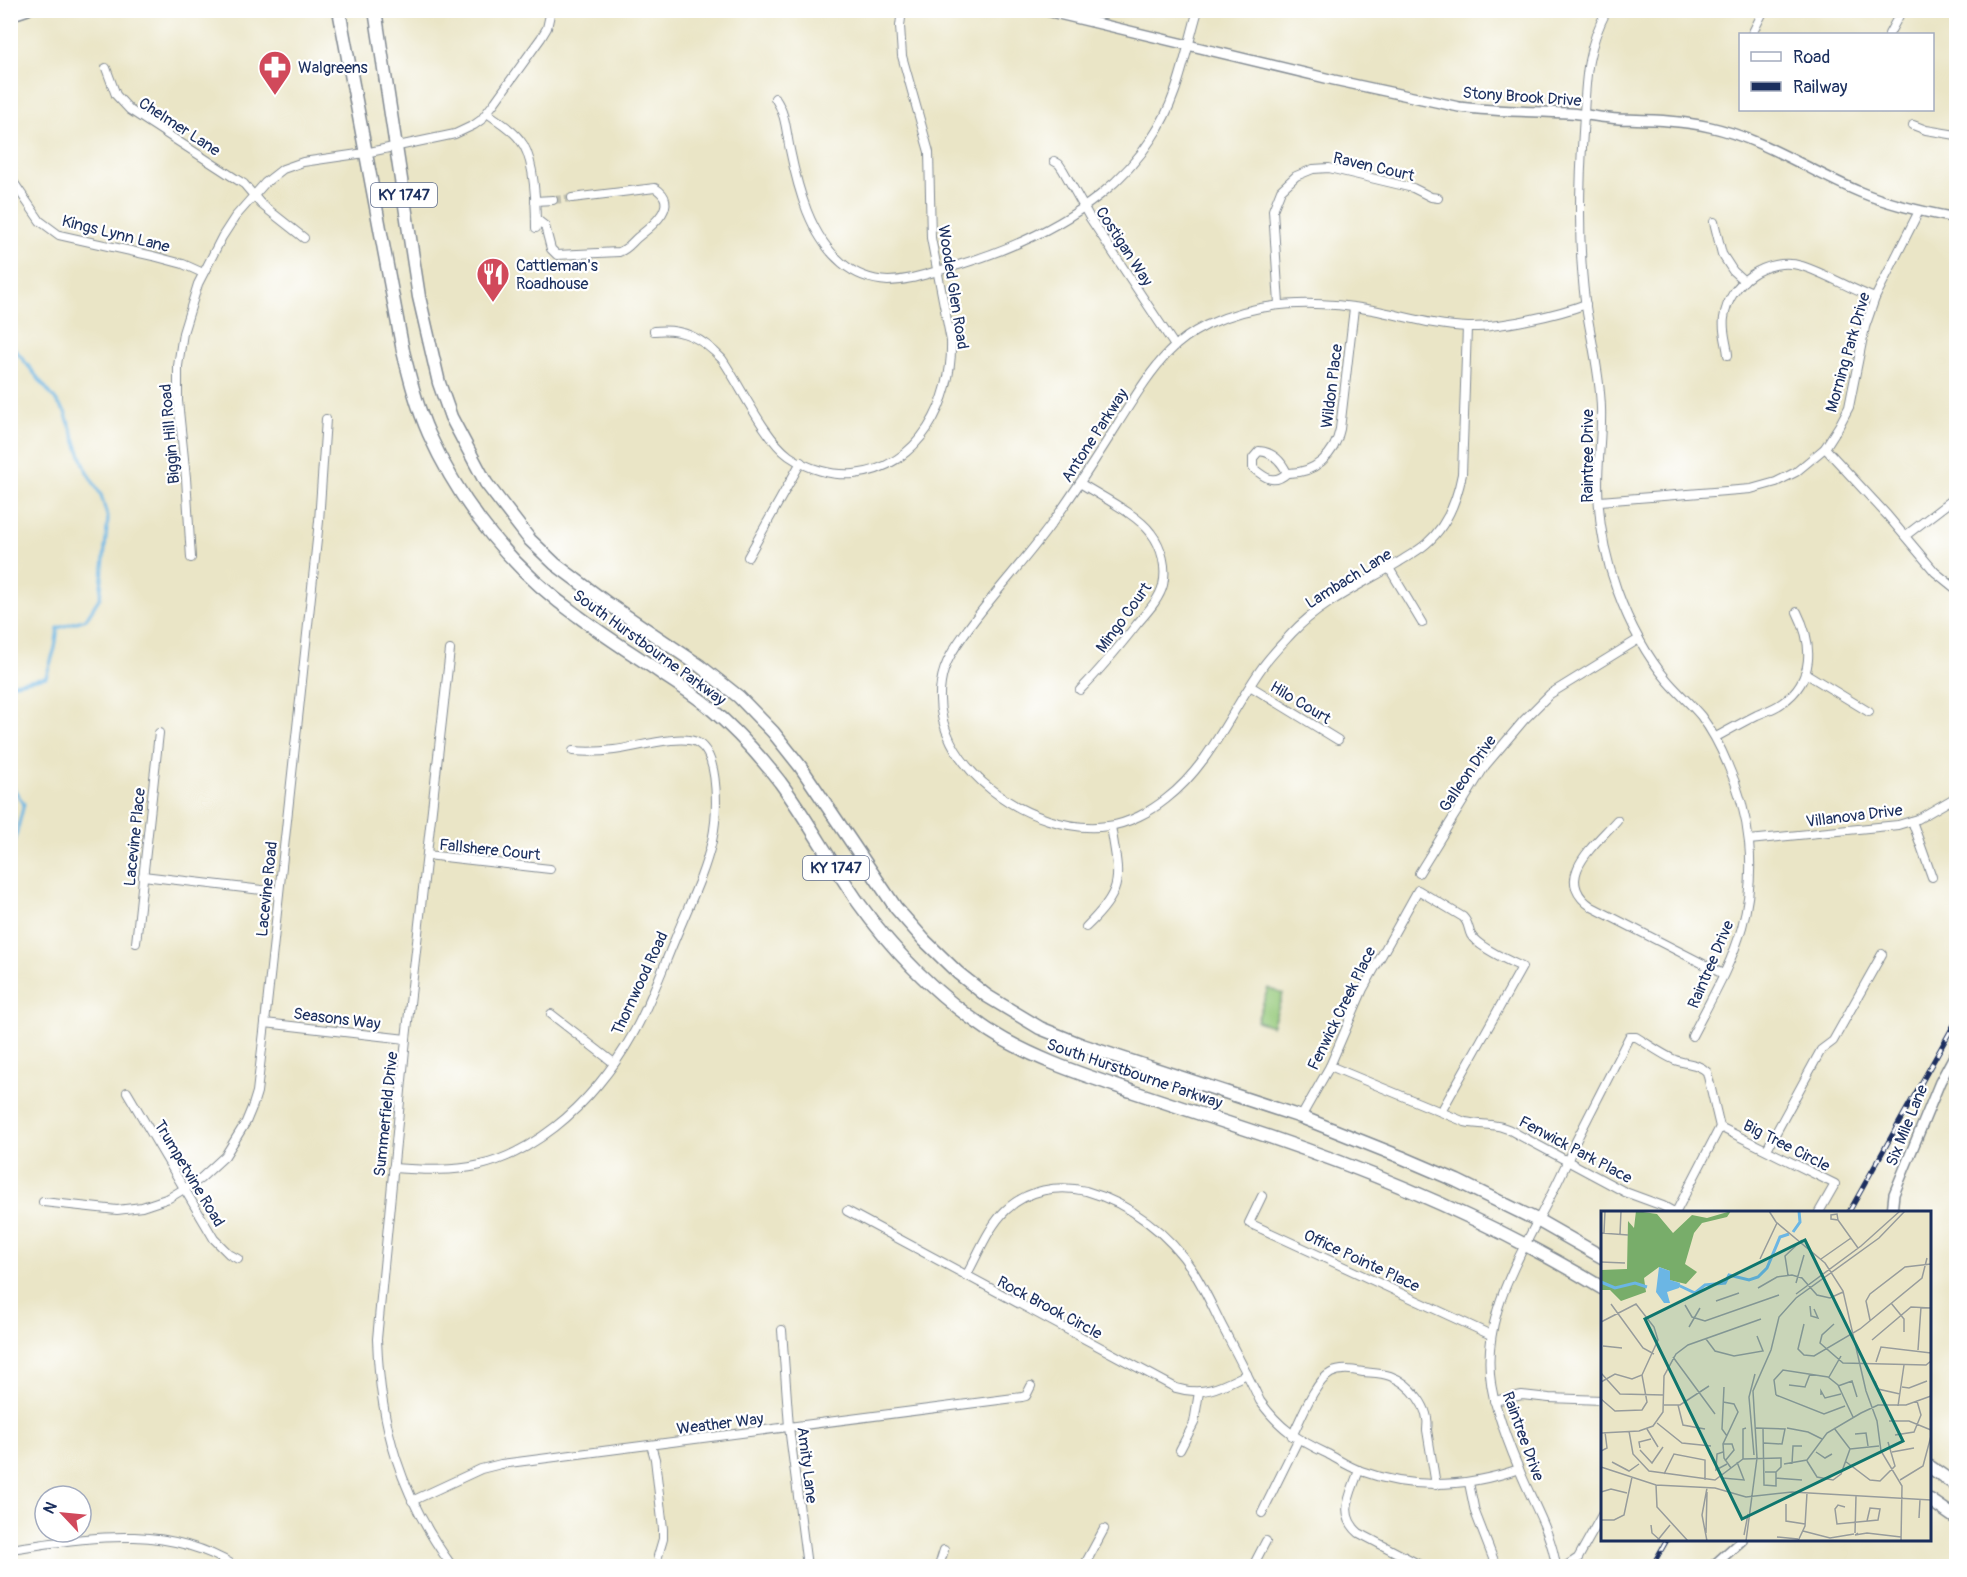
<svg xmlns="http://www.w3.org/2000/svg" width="1967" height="1577" font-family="Pangolin,sans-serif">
<rect width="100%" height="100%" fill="#fff"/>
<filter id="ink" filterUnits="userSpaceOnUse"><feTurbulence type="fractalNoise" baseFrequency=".0167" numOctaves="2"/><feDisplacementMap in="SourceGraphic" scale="12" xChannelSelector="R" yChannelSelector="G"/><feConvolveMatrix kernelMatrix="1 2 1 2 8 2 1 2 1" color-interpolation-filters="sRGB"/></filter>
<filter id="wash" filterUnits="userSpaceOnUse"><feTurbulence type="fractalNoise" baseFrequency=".008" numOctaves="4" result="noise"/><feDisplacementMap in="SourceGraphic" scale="24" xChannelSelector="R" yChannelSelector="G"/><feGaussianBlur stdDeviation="1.35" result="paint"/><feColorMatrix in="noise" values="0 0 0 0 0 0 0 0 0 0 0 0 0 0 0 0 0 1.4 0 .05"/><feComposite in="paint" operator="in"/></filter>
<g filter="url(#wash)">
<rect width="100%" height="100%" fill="#eae5c6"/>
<!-- green -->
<path fill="#95c97a" stroke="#587c6c" stroke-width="1.5" d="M 1268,988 L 1283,994 L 1272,1026 L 1257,1021 Z"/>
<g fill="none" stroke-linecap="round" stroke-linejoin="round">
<!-- stream -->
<g stroke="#6bb6e4" stroke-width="3">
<path d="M 10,343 L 65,412 L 87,472 L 101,495 L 108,519 L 100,597 L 86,619 L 58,628 L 55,648 L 46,677 L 10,684"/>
<path d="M 10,783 L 24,804 L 10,859"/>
</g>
</g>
</g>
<g filter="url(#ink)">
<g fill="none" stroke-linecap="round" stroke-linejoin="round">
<!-- minor-tunnel -->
<path stroke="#c1c1b1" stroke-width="8" stroke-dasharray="8 4" stroke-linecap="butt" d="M 553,200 L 572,198"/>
<defs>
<g id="minor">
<path d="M 1607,10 C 1584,53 1586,86 1583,132 C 1579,188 1578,244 1585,300 C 1590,336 1600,371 1601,408 C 1602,433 1598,458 1598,484 C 1598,519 1605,557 1617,590 C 1629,623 1645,654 1667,680 C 1678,693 1690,703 1701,716 C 1712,731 1720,746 1727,763 C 1751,815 1757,872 1742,927 C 1731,966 1710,1001 1692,1036"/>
<path d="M 1752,34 L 1764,10"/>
<path d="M 1889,34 L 1902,10"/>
<path d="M 106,68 L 116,95 L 130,110 L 236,179 L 244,184 L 261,204 L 304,238"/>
<path d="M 775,98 C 786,114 786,131 790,150 C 798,189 810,236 842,263 C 855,274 871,280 888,281 C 906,281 923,275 941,270 C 996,255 1055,231 1100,195 C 1120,179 1138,160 1152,138 C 1178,100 1185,54 1198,10"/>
<path d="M 487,113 C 498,121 512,129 520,140 C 535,157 536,205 536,228"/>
<path d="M 1913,125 L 1926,130 L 1956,135"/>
<path d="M 1054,161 L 1059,164 L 1063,170 L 1090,218 L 1175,346"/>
<path d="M 10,177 L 40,221 L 59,235 L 153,256 L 183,264 L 203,273"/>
<path d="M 535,201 L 553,200"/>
<path d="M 536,219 L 545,226 L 551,249 L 557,255 L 619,252 C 628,249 631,243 638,237 C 652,226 681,204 655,188 L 572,198"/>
<path d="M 1714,222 L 1722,254 L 1733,271 L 1744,281"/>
<path d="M 1279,304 L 1273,210 L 1281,190 L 1296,176 L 1313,169 L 1329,168 L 1413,188 L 1431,197 L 1438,198"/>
<path d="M 1467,327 L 1462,474 C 1457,500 1447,526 1426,544 C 1418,551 1408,556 1399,562 C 1363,584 1321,602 1292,633 C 1281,645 1270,656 1261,669 C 1230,713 1209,766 1166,799 C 1151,811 1128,824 1108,826 C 1033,837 928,766 941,683 C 944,661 957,644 970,626 C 997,589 1029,556 1055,519 C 1077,488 1097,457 1117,425 C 1133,400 1148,374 1168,353 C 1179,341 1193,332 1207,325 C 1260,300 1316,300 1373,310 C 1404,316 1435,326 1468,327 C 1497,328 1558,315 1586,304"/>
<path d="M 654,331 C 683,328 702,338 722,359 C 740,385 765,439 789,456 C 808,469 832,476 854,474 C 920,467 953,401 951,341 L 931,238 L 929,152 L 902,56 L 900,26 L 902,10"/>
<path d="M 1728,355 C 1727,343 1722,331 1724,318 C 1729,282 1767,256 1802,266 C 1827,274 1850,289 1875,298"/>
<path d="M 1825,448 L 1887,515 L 1935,572 L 1956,589"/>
<path d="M 1287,473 C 1274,485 1265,478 1253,468 L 1253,458 L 1259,451 C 1273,452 1282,462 1287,473 C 1314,474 1335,455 1340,429 L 1354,308"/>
<path d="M 1080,483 C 1100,496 1137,514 1151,533 C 1162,547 1167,568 1163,585 C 1159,600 1147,612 1137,624 C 1119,647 1101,669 1080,690"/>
<path d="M 1600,501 L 1751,489 L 1776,482 L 1796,472 L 1825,448 L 1839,426 L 1849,407 L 1865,327 L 1875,298 L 1919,211"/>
<path d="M 1905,536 L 1956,497"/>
<path d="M 748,557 L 801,462"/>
<path d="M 191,558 L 186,478 L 178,401 L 178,366 L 183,333 L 198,284 L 222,237 L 235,217 L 265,183 L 283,169 L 303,162 L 365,153 L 455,134 L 474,125 L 481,120 L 495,102 L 541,38 L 547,28 L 551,10"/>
<path d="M 1389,568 L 1422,623"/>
<path d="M 450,650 L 406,1039 L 377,1339 C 380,1426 400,1495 452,1566"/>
<path d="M 1805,673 L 1869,712"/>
<path d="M 1250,686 L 1338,740"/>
<path d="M 1716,737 C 1729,730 1743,722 1757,715 C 1766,711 1774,709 1782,703 C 1815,680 1813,644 1797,612"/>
<path d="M 1617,820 C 1596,844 1550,879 1592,907 L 1723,974"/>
<path d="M 1912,821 L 1932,877"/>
<path d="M 1749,840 L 1898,825 L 1918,819 L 1956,797"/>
<path d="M 427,855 L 550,869"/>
<path d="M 1419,873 L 1485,766 L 1524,720 L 1550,694 L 1639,639"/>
<path d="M 143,876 L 279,892"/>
<path d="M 1086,927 C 1126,888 1119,878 1111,826"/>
<path d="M 136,943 L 159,733"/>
<path d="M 551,1014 L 614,1063"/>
<path d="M 265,1023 L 406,1039"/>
<path d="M 1330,1066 L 1465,1122 C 1485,1126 1499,1122 1517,1134 L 1625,1192 L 1663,1206 L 1674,1212"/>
<path d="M 127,1092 L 214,1239 L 229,1254 L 238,1259"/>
<path d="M 1301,1117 L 1330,1066 L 1363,989 L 1418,890 L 1463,917 C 1469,923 1468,929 1471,935 C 1477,946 1511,962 1522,967 L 1441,1112"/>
<path d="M 1767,1149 L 1821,1050 L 1833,1041 L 1882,954"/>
<path d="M 393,1168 C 460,1173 500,1170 555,1127 C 586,1103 614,1068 633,1034 C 650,1004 662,970 675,939 C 688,907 704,875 712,841 C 717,818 721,757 698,743 C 682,733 634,748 614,750 C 600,752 586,752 573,751"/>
<path d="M 1262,1196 L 1249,1223 L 1491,1335"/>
<path d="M 43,1202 L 117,1210 L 142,1207 L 169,1198 L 200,1179 L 225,1156 L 246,1122 L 253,1105 L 257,1092 L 265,1023 L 300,700 L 319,521 L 326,419"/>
<path d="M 847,1211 L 1176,1388 C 1205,1397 1222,1386 1247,1374"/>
<path d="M 1676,1212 L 1720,1127 L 1835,1184 L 1819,1212"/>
<path d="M 966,1276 C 978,1255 988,1227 1006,1210 C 1027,1190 1058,1184 1086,1191 C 1129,1203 1170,1234 1193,1271 C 1204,1288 1212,1306 1221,1324 C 1234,1349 1248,1375 1260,1401 C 1280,1429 1298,1440 1328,1454 C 1339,1460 1349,1467 1361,1471 C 1413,1490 1467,1487 1519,1469"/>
<path d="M 782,1330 L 789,1427 L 807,1566"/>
<path d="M 1494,1401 L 1522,1395 L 1549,1398 L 1602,1400"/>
<path d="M 1292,1436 C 1301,1419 1314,1382 1331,1373 C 1341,1368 1352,1370 1363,1372 C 1372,1373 1382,1373 1390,1376 C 1410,1383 1431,1408 1427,1430 L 1436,1485"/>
<path d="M 651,1445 L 655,1459 L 663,1529 L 663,1539 L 658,1556"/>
<path d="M 1180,1450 L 1194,1423 L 1199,1392"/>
<path d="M 1359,1470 C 1351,1494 1337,1514 1359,1533 L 1422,1566"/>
<path d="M 1469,1483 L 1475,1512 L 1496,1566"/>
<path d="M 412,1501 L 481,1469 L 501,1464 L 1022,1397 L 1026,1396 L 1031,1386"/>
<path d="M 1262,1513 L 1298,1440"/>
<path d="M 10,1549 C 88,1538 164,1522 235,1566"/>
<path d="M 939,1566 L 944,1550"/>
<path d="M 1084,1566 L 1104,1529"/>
<path d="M 1253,1566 L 1266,1541"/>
<path d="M 1556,1566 C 1551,1531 1532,1502 1519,1469 C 1511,1450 1503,1429 1497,1409 C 1465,1312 1542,1231 1574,1145 L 1629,1037 L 1636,1037 C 1648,1044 1661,1054 1675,1060 C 1686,1064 1698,1063 1707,1072 L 1720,1127"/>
<path d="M 1566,1566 L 1578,1558 L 1602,1515"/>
</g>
<g id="tertiary">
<path d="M 1042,10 L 1334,80 L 1459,107 C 1496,112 1532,111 1569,113 C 1585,114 1602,118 1619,119 C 1649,120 1680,120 1710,127 C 1764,139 1809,171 1860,192 C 1891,205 1923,212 1956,218"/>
<path d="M 10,16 L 28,10"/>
<path d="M 1892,1212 L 1894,1194 L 1940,1082 L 1956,1052"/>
<path d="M 1713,1566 L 1742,1540"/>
</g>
<g id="primary">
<path d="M 339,10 L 403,351 C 410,379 417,407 429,434 C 462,507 513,570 578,616 C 606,637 635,655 664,675 C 679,685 695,695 709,707 C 735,729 759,755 780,782 C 808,820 831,863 858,902 C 894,952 937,996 988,1030 C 1033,1059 1084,1075 1134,1092 C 1179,1107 1225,1122 1270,1137 C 1385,1176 1498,1225 1602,1288"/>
<path d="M 375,10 L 419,297 L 439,383 L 451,417 L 486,483 L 530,540 L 555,564 L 607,603 L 700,666 L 739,697 L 773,732 L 800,766 L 896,908 L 925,941 L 958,973 L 987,996 L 1040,1028 L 1082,1045 L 1301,1117 L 1401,1157 L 1457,1181 L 1539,1221 L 1602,1257"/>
<path d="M 1930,1467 L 1956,1485"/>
<path d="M 1930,1500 L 1956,1518"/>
</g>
</defs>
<!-- minor casing -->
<use href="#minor" stroke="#828a92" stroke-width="10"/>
<!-- tertiary casing -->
<use href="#tertiary" stroke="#828a92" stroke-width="12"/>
<!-- primary casing -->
<use href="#primary" stroke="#828a92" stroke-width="15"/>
<!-- minor -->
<use href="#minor" stroke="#fff" stroke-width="8"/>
<!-- tertiary -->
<use href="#tertiary" stroke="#fff" stroke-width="9"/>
<!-- primary -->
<use href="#primary" stroke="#fff" stroke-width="12"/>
<defs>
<g id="rail">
<path d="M 1849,1212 L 1956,1021"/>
<path d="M 1652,1566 L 1667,1540"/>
</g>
</defs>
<!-- rail casing -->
<use href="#rail" stroke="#1b2f5e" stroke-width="5"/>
<!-- rail -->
<use href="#rail" stroke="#fff" stroke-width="3" stroke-dasharray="9" stroke-linecap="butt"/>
</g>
</g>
<!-- icons -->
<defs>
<symbol id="pharmacy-pin" viewBox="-11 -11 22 30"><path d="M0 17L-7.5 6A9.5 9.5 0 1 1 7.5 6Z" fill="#d1495b" stroke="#fff"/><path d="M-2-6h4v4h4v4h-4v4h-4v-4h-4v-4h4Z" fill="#fff"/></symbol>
<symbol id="restaurant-pin" viewBox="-11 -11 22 30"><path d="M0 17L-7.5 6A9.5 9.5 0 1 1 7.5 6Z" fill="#d1495b" stroke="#fff"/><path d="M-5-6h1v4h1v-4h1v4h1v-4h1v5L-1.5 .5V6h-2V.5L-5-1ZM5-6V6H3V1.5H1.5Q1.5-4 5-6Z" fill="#fff"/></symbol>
</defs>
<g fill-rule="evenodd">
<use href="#pharmacy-pin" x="256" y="48" width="38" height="52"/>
<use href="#restaurant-pin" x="474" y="255" width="38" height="52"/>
</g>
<g text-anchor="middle" stroke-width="4.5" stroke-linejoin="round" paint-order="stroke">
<!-- shield labels -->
<g fill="#fff" stroke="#5f6d8e" stroke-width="1.5">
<rect x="371" y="183" width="66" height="24" rx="4.5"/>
<rect x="803" y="856" width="66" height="24" rx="4.5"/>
</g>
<g font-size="15" font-weight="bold" fill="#1b2f5e">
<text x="404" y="200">KY 1747</text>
<text x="836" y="873">KY 1747</text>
</g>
<!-- poi labels -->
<g font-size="16" fill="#1b2f5e" stroke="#fff" text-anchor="start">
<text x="298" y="73">Walgreens</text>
<text x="516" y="271">Cattleman's<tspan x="516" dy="18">Roadhouse</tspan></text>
</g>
<!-- street labels -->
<g font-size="16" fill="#1b2f5e" stroke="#fff">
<text transform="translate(1522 96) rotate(4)" y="6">Stony Brook Drive</text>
<text transform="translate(180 126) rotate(33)" y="6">Chelmer Lane</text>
<text transform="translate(1374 166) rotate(13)" y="6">Raven Court</text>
<text transform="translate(116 233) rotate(14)" y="6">Kings Lynn Lane</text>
<text transform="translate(1125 246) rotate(57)" y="6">Costigan Way</text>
<text transform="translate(954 287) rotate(81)" y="6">Wooded Glen Road</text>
<text transform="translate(1847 352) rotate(-74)" y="6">Morning Park Drive</text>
<text transform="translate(1331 386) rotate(-83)" y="6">Wildon Place</text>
<text transform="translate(169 434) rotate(-95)" y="6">Biggin Hill Road</text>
<text transform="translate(1094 435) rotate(-57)" y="6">Antone Parkway</text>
<text transform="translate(1587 456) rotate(-90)" y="6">Raintree Drive</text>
<text transform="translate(1348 578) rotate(-32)" y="6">Lambach Lane</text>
<text transform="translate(1123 617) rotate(-54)" y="6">Mingo Court</text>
<text transform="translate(650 647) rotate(36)" y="6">South Hurstbourne Parkway</text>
<text transform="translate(1301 702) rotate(31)" y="6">Hilo Court</text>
<text transform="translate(1467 773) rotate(-56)" y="6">Galleon Drive</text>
<text transform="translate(1854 815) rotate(-7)" y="6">Villanova Drive</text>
<text transform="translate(134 837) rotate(-84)" y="6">Lacevine Place</text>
<text transform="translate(490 849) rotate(6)" y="6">Fallshere Court</text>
<text transform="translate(266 889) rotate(-84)" y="6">Lacevine Road</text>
<text transform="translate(1710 964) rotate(-67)" y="6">Raintree Drive</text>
<text transform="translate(639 983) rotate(-65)" y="6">Thornwood Road</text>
<text transform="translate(1341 1008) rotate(-64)" y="6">Fenwick Creek Place</text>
<text transform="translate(337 1018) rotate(7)" y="6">Seasons Way</text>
<text transform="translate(1135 1073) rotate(19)" y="6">South Hurstbourne Parkway</text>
<text transform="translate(385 1114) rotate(-84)" y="6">Summerfield Drive</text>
<text transform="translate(1906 1125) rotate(-68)" y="6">Six Mile Lane</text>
<text transform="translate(1787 1145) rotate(27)" y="6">Big Tree Circle</text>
<text transform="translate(1576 1149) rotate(28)" y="6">Fenwick Park Place</text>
<text transform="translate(190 1173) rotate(59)" y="6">Trumpetvine Road</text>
<text transform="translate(1362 1260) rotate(25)" y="6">Office Pointe Place</text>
<text transform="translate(1050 1307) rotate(28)" y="6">Rock Brook Circle</text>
<text transform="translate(720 1423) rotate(-7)" y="6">Weather Way</text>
<text transform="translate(1524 1436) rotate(70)" y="6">Raintree Drive</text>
<text transform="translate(808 1465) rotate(83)" y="6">Amity Lane</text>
</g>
</g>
<!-- overview -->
<g transform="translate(1601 1211)">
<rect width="330" height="330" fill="#eae5c6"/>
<path d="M 35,0 L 56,3 L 72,22 L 91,4 L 106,7 L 130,0 L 126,6 L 101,12 L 93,22 L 84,53 L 96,61 L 85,73 L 68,69 L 69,60 L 58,56 L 43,67 L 45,81 L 20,90 L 9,79 L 0,79 L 0,59 L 26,58 L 27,10 L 33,17 Z" fill="#78ad6a"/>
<path d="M 58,56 L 69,60 L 69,69 L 79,72 L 78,77 L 66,81 L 69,92 L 63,92 L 55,81 Z" fill="#6bb6e4"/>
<path fill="none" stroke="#6bb6e4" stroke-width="3" d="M 192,21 L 199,11 L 198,0M 0,71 L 14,77 L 34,72 L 46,76M 77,74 L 94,82 L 104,74 L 124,72 L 128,64 L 148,69 L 157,66 L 166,57 L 179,26 L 188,23"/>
<path fill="none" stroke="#979c9c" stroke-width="1.5" d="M 168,0 L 175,11 L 224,52 L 242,80 L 265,180 L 276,210 L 280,240 L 301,275 L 300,330M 237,9 L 236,3 L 230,4 L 230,8 L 237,9 L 257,37M 0,22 L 27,24M 3,22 L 4,0M 19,23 L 20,0M 159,48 L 176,12M 220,48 L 250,27M 0,51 L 24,52M 187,64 L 184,45 L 201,29M 195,72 L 203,44M 157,77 L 176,66 L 191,64 L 201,67 L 216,84 L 229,87 L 242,81M 195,83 L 260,35 L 299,0M 115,90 L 138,82M 290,92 L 303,108 L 303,121M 10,93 L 42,137 L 53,143M 84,94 L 91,106 L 104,110 L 178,84M 209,95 L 210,105 L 217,107 L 213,98M 269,109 L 265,90 L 269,83 L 304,56 L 330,53M 0,111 L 35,93 L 53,116 L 57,129 L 41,164 L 31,168 L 14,163 L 0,171M 203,113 L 197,138 L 203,144 L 213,145 L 259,118 L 321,67 L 326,47M 233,113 L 221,124 L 219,132 L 242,152 L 325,154 L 330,150M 88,116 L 99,97M 0,128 L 0,155M 105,128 L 114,140 L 133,145 L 162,140 L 156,125M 271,129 L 310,96 L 330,97M 2,135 L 21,137M 317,139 L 320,96M 72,146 L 114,203M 275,151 L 280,136 L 330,142M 0,162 L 19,183 L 63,184M 228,166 L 240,145M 274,170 L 277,178 L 299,183M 188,174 L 204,176 L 209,163M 237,175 L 251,170 L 256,186M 123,176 L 121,218 L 126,225M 301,176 L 308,177 L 326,170M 175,184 L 173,169 L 182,159 L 227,166 L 237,174 L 252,206M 175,184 L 223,203 L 244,195M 220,184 L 220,180 L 224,187 L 240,183M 0,188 L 14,200 L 41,199 L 46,191 L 41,164M 122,191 L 133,193 L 137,201 L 122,233 L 123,247 L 130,257M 63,194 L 79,194 L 108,175M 77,194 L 82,214 L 104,218M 297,195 L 303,154M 288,210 L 308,210 L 330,219M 56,212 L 81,232 L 110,235M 155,217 L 184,218 L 181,233 L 163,232M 186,217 L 207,221 L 221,228M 233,217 L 249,238 L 278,235M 46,218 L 57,236M 162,218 L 163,274 L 175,275 L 175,261 L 164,261M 28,220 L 32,243 L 48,260 L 114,269 L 142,248 L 180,247 L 180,256 L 175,261M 0,222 L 38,220 L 52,215 L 62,201 L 63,165 L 75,143 L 87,134 L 160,108M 254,223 L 265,222 L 267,235M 294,224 L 313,221 L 320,204 L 316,190M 122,233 L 131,233 L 133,239 L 124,250M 39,237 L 38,231 L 50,228M 39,239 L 51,252 L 62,236M 0,240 L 6,237 L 4,221M 122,241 L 116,243 L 115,259 L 126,253M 215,241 L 224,247 L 231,243M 291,241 L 313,237M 153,244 L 148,186 L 154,163M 142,248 L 142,218 L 145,217M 206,250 L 216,266 L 232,269 L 240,263 L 249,238M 244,250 L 269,269 L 279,270 L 294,255 L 287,231M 11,251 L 28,260 L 38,253M 183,253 L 206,249 L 226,222 L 260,202 L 277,194 L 305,194 L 330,185M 191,253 L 192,235 L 201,235M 0,256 L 55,274 L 114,277 L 145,286 L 191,281 L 330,289M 63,263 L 73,243 L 104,249 L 104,269M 121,267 L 143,269 L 136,251M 175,267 L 201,269M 299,269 L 322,255 L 330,225M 55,274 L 56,296 L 87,330M 0,281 L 10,278 L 26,282M 185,293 L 185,310 L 204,313M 244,296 L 237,294 L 234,298 L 236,313 L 277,309 L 279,298 L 269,297 L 266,310M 318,307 L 319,289M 0,309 L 13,309 L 23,304 L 31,266M 50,314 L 51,322 L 60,330M 202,320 L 229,327 L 253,323M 105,322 L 106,281M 254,322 L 255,285M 257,322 L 254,324 L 266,322 L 300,326M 143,324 L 147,303M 176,326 L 197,328M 56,330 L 69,314M 106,330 L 101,304 L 106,277M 145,330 L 156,247 L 152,180 L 170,139 L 178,106 L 195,87 L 278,27 L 304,0M 197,330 L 204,315 L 206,282"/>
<path fill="#0f766e" fill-opacity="0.15" stroke="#0f766e" stroke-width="3" d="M 204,29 L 302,230 L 141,308 L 44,108 Z"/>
<rect width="330" height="330" fill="none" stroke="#1b2f5e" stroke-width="3"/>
</g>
<!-- margin -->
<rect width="1967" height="1577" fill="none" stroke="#fff" stroke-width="36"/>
<!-- legend -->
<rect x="1739" y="33" width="195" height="78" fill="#ffffff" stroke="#a4acbf" stroke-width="1.5"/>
<rect x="1751" y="52" width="30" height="9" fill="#ffffff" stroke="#a4acbf" stroke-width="1.5"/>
<text x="1793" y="63" font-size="18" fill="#1b2f5e">Road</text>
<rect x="1751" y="82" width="30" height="9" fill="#1b2f5e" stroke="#a4acbf" stroke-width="1.5"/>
<text x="1793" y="93" font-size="18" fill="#1b2f5e">Railway</text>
<!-- north arrow -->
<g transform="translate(63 1514) rotate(296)"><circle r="28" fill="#ffffff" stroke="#a4acbf" stroke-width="1.5"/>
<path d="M0-4.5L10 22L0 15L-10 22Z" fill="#d1495b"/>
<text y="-9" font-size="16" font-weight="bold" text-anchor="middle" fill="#1b2f5e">N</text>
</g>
</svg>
